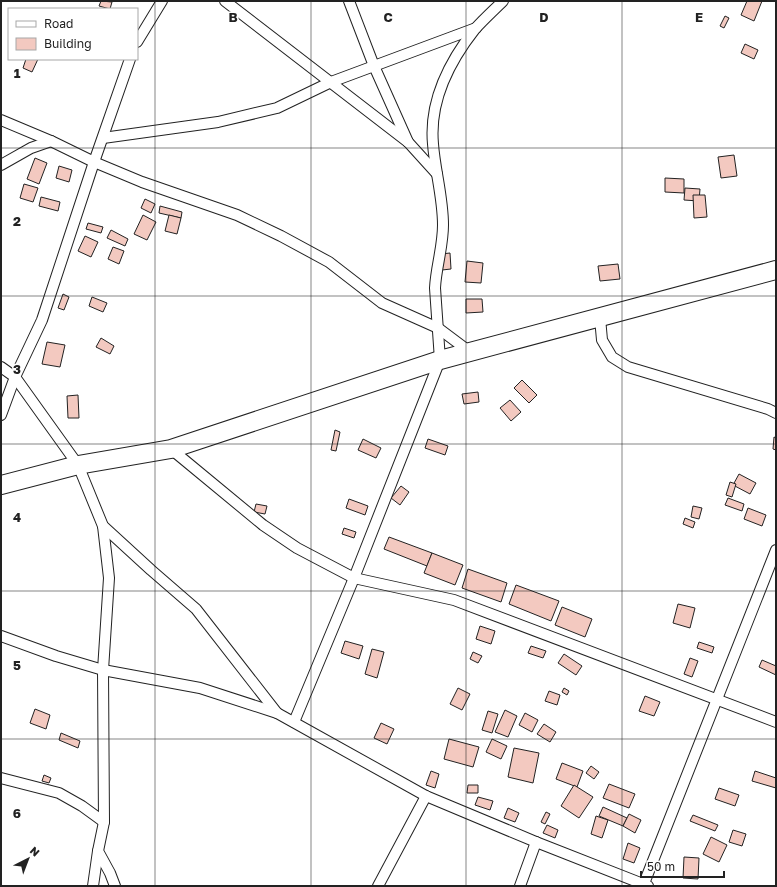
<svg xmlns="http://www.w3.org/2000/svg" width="777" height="887" font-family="'Golos Text',sans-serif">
<rect width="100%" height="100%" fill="#fff"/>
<!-- building -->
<g fill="#f3c9c0" stroke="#222">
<path d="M 101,1 L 112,2 L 110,9 L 99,6 Z"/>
<path d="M 747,1 L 762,1 L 754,21 L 741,15 Z"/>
<path d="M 725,16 L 729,18 L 724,28 L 720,26 Z"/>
<path d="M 745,44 L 758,50 L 754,59 L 741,53 Z"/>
<path d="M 26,59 L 38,59 L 32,72 L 23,68 Z"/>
<path d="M 734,155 L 737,176 L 721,178 L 718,157 Z"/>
<path d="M 35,158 L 47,163 L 39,184 L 27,179 Z"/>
<path d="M 59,166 L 72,170 L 69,182 L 56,178 Z"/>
<path d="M 665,178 L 684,179 L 684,193 L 665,192 Z"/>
<path d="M 24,184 L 38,188 L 33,202 L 20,198 Z"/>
<path d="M 685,188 L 700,189 L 699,201 L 684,200 Z"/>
<path d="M 693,195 L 705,195 L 707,217 L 694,218 Z"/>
<path d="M 41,197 L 60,202 L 58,211 L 39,206 Z"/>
<path d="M 145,199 L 155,204 L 151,213 L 141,208 Z"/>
<path d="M 160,206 L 182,212 L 181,218 L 159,213 Z"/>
<path d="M 143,215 L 156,222 L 147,240 L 134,234 Z"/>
<path d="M 169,215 L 181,218 L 177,234 L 165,231 Z"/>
<path d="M 88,223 L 103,227 L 101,233 L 86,229 Z"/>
<path d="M 111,230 L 128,239 L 125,246 L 107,238 Z"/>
<path d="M 85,236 L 98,242 L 91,257 L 78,251 Z"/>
<path d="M 113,247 L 124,251 L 119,264 L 108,259 Z"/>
<path d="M 450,253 L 451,269 L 442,270 L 441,254 Z"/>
<path d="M 467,261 L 483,263 L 481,283 L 465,282 Z"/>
<path d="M 618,264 L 620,279 L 600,281 L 598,266 Z"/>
<path d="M 63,294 L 69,297 L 64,310 L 58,308 Z"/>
<path d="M 92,297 L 107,303 L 103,312 L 89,306 Z"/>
<path d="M 466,299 L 482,299 L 483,312 L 466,313 Z"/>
<path d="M 101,338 L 114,346 L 110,354 L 96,347 Z"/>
<path d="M 47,342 L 65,345 L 60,367 L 42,364 Z"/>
<path d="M 522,380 L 537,395 L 529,403 L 514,388 Z"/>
<path d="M 478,392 L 479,402 L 464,404 L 462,394 Z"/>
<path d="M 78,395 L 79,418 L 68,418 L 67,396 Z"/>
<path d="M 510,400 L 521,412 L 511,421 L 500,408 Z"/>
<path d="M 335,430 L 340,432 L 336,451 L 331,450 Z"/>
<path d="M 774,437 L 776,438 L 776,450 L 773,449 Z"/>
<path d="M 363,439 L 381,448 L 376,458 L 358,450 Z"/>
<path d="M 428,439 L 448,446 L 445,455 L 425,448 Z"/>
<path d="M 739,474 L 756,483 L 750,494 L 733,485 Z"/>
<path d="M 730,482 L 736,484 L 732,497 L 726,495 Z"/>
<path d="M 401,486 L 409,492 L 400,505 L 391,498 Z"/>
<path d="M 728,498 L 744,504 L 742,511 L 725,505 Z"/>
<path d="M 349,499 L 368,506 L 365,515 L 346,508 Z"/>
<path d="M 256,504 L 267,506 L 265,514 L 254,512 Z"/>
<path d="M 693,506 L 702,508 L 699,519 L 691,517 Z"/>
<path d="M 748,508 L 766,515 L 762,526 L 744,519 Z"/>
<path d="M 685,518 L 695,522 L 693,528 L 683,524 Z"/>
<path d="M 344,528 L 356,532 L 354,538 L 342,534 Z"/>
<path d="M 389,537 L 432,553 L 427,566 L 384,549 Z"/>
<path d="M 432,553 L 463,565 L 455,585 L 424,573 Z"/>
<path d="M 468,569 L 507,583 L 501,602 L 462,588 Z"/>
<path d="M 516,585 L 559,601 L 551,621 L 509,604 Z"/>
<path d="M 678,604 L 695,608 L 690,628 L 673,623 Z"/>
<path d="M 562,607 L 592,619 L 585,637 L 555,625 Z"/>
<path d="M 480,626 L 495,631 L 491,644 L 476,639 Z"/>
<path d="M 345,641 L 363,646 L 359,659 L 341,653 Z"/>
<path d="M 699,642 L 714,647 L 712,653 L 697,648 Z"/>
<path d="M 531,646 L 546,651 L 543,658 L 528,653 Z"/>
<path d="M 372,649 L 384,652 L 377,678 L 365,674 Z"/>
<path d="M 473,652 L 482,656 L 478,663 L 470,659 Z"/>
<path d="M 564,654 L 582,666 L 576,675 L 558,663 Z"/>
<path d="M 690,658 L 698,661 L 692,677 L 684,674 Z"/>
<path d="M 762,660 L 776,666 L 776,675 L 759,667 Z"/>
<path d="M 458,688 L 470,694 L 462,710 L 450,704 Z"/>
<path d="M 564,688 L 569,691 L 567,695 L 562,692 Z"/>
<path d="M 549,691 L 560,695 L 557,705 L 545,701 Z"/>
<path d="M 645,696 L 660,702 L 654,716 L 639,711 Z"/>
<path d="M 35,709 L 50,715 L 46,729 L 30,723 Z"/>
<path d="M 505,710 L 517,716 L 508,737 L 495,732 Z"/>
<path d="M 488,711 L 498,714 L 492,733 L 482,730 Z"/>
<path d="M 525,713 L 538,720 L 532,732 L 519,725 Z"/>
<path d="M 381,723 L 394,729 L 387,744 L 374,738 Z"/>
<path d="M 544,724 L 556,732 L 550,742 L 537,734 Z"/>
<path d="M 61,733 L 80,741 L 78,748 L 59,740 Z"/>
<path d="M 449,739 L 479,747 L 473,767 L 444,759 Z"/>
<path d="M 492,739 L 507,746 L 501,759 L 486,752 Z"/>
<path d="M 514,748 L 539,753 L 533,783 L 508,777 Z"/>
<path d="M 562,763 L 583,771 L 577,787 L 556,779 Z"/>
<path d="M 591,766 L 599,772 L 594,779 L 586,773 Z"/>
<path d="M 431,771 L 439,774 L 435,788 L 426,785 Z"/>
<path d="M 755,771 L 776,778 L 776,788 L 752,781 Z"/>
<path d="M 44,775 L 51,778 L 49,783 L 42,781 Z"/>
<path d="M 609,784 L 635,794 L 629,808 L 603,798 Z"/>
<path d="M 468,785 L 478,785 L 478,793 L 467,793 Z"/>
<path d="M 574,785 L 593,797 L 579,818 L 561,806 Z"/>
<path d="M 719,788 L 739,795 L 735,806 L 715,799 Z"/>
<path d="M 478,797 L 493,801 L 490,810 L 475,805 Z"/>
<path d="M 603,807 L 627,818 L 623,826 L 599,816 Z"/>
<path d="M 508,808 L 519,813 L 515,822 L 504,818 Z"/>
<path d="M 546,812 L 550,814 L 545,824 L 541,822 Z"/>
<path d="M 629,814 L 641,820 L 635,833 L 623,826 Z"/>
<path d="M 693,815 L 718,825 L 715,831 L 690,821 Z"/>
<path d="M 596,816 L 608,820 L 602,838 L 591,834 Z"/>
<path d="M 547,825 L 558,830 L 555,838 L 543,833 Z"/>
<path d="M 733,830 L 746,834 L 742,846 L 729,842 Z"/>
<path d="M 711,837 L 727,845 L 719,862 L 703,854 Z"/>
<path d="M 628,843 L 640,848 L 634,863 L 623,859 Z"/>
<path d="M 684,857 L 699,858 L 698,879 L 683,878 Z"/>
</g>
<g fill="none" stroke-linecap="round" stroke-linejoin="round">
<defs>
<g id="street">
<path d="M 225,1 L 408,142"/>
<path d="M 349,1 L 374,66 L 408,142 L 437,174"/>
<path d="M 137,42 L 162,1"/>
<path d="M 1,120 L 51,141 L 94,162 L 142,182 L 237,215 L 281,236 L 329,262 L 382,303 L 438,328 L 470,352"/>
<path d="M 103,138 L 218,122 L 277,108 L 331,82 L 476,28"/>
<path d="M 1,165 L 31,148 L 51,141"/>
<path d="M 600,318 L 602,340 L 612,357 L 628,367 L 768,409 L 776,413"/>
<path d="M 1,367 L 15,377 L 78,465 L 103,526 L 151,570 L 196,609 L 277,713"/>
<path d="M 1,415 L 15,377 L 42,320 L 94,162 L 130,59"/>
<path d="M 171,449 L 263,525 L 297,548 L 354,578 L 454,600 L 776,722"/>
<path d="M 103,526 L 109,578 L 103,670 L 104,822 L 98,851 L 110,873 L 115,886"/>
<path d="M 1,636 L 56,656 L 103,670 L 200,688 L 277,713 L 426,796 L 536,842 L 648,886"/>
<path d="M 294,722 L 354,578 L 440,360 L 435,288 C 436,267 443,247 443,225 C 443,197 435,171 433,144 C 429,101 449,62 475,29 C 484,19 494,10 503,1"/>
<path d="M 1,778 L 59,793 L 82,806 L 104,822"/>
<path d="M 93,886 L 98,851"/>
<path d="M 378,886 L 426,796"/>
<path d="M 520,886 L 536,842"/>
<path d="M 643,886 L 776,550"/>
</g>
<path id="highway" d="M 1,485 L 78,465 L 171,449 L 440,360 L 776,270"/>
</defs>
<!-- street casing -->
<use href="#street" stroke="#222" stroke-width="12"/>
<!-- highway casing -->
<use href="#highway" stroke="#222" stroke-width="20"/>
<!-- street -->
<use href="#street" stroke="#fff" stroke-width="10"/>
<!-- highway -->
<use href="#highway" stroke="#fff" stroke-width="18"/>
</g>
<!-- grid -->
<path fill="none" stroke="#222" stroke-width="1" stroke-opacity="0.55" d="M 155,1 L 155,886M 311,1 L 311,886M 466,1 L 466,886M 622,1 L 622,886M 1,148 L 776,148M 1,296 L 776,296M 1,444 L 776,444M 1,591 L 776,591M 1,739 L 776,739"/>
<g font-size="13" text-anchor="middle" font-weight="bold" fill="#222" stroke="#fff" stroke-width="3" stroke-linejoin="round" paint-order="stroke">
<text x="233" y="22">B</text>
<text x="388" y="22">C</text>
<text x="544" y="22">D</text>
<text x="699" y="22">E</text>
<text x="17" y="78">1</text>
<text x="17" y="226">2</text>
<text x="17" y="374">3</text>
<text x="17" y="522">4</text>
<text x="17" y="670">5</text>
<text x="17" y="818">6</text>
</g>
<!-- border -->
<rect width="777" height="887" fill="none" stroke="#222222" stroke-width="4"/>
<!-- legend -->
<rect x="8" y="8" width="130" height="52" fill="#ffffff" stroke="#a7a7a7"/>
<rect x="16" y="21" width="20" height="6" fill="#ffffff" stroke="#a7a7a7"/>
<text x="44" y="28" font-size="12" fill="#222222">Road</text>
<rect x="16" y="38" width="20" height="12" fill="#f3c9c0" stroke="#a7a7a7"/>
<text x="44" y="48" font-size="12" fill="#222222">Building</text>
<!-- north arrow -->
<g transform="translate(28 859) rotate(42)" stroke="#ffffff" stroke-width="3" paint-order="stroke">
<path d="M0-3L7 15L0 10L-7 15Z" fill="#222222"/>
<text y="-6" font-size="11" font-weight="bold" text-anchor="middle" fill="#222222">N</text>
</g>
<!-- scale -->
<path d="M641 871v6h83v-6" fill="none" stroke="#222222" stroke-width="2"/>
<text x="647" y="871" font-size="12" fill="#222222" stroke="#ffffff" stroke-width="3" paint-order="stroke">50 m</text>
</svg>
